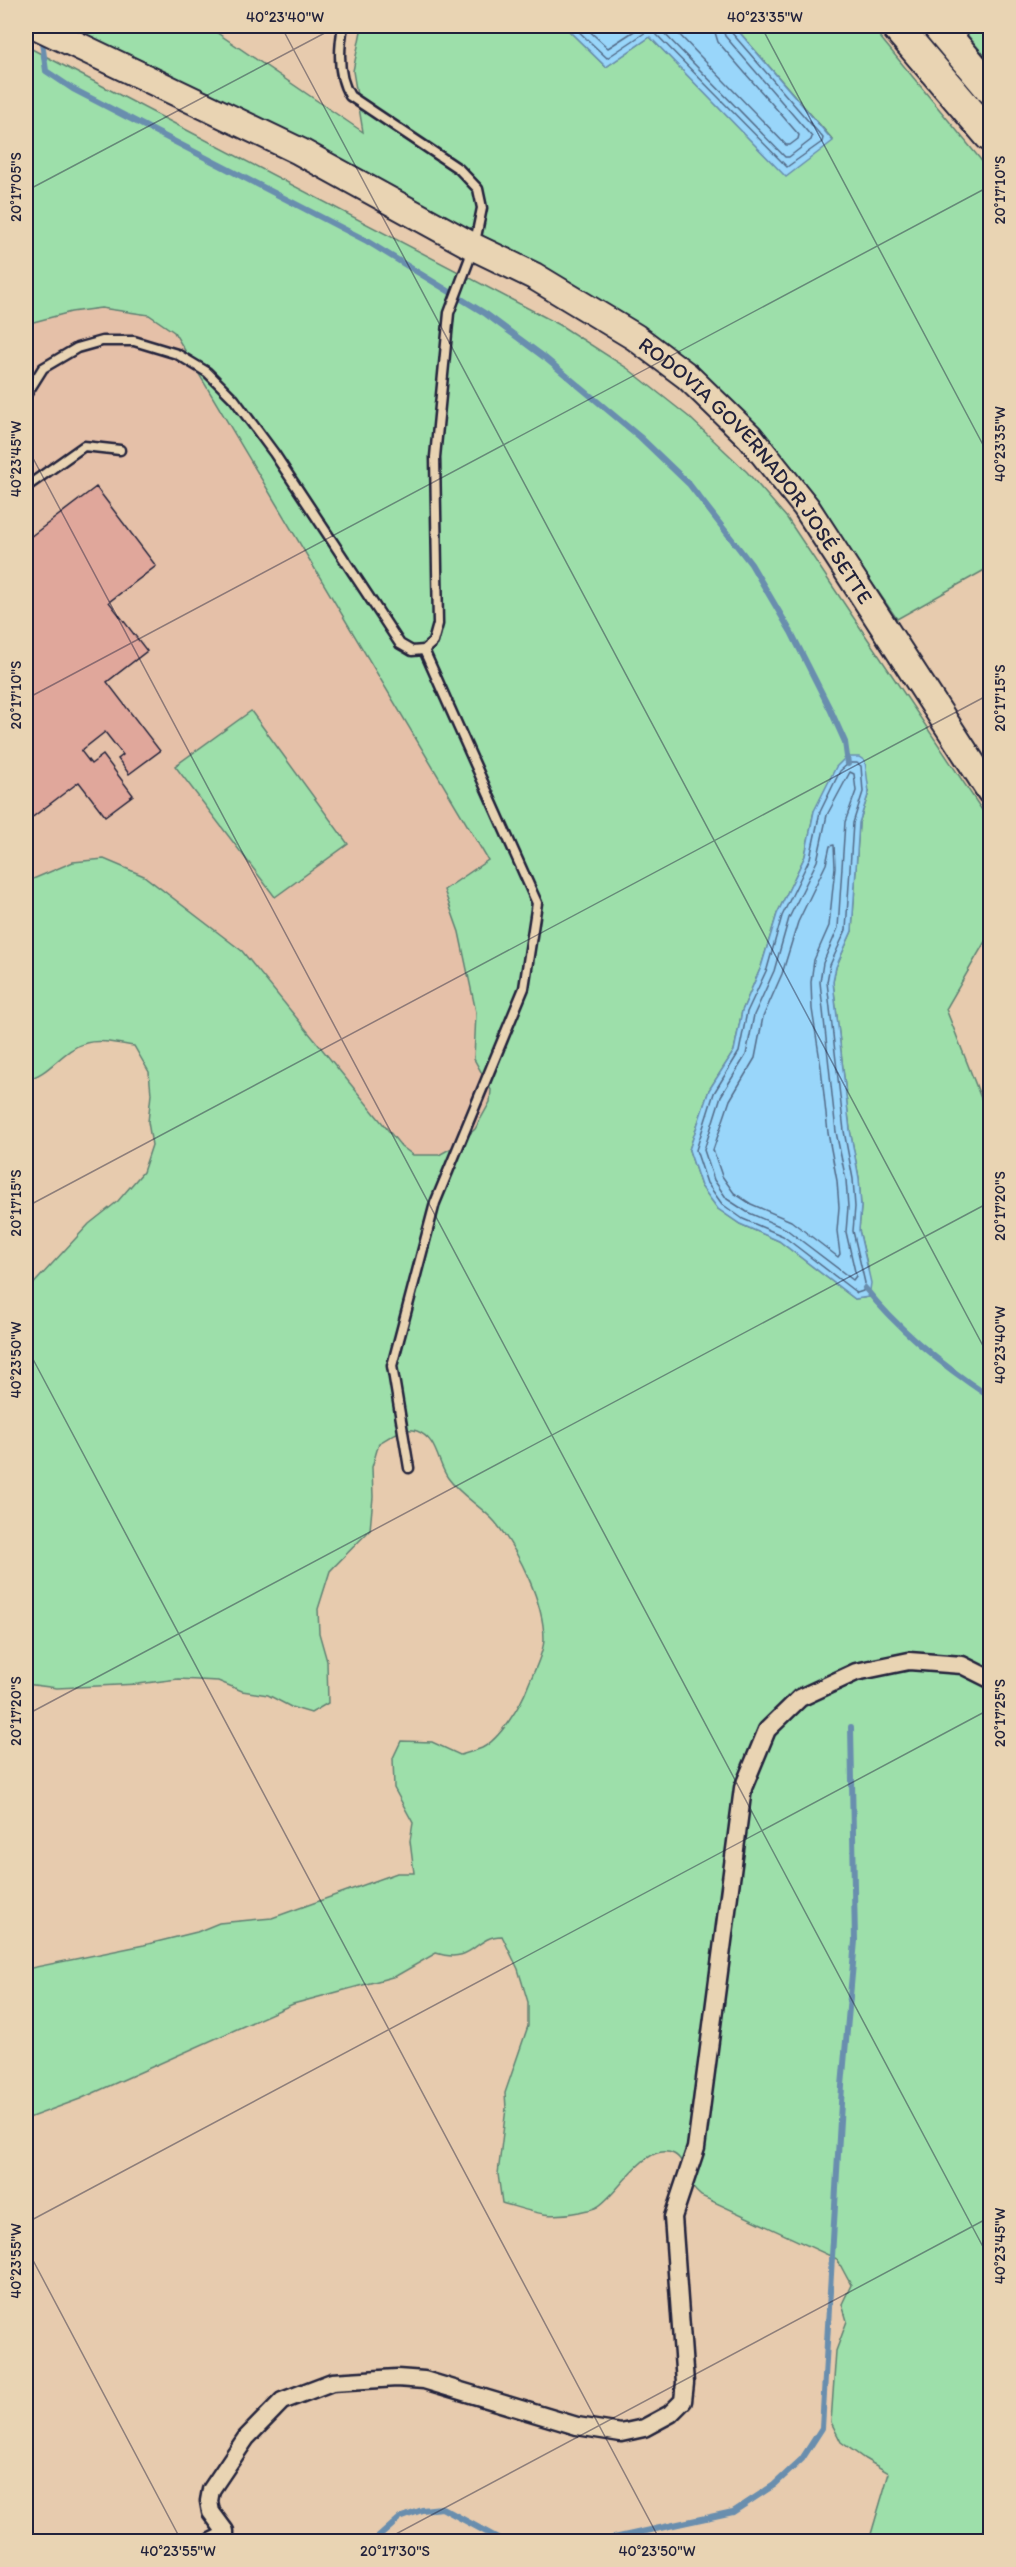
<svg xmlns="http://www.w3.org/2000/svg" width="1016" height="2567" font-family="Itim,sans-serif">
<rect width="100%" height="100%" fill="#e7cbae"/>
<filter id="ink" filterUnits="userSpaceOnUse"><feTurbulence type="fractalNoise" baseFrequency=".0167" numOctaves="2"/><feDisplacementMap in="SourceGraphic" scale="12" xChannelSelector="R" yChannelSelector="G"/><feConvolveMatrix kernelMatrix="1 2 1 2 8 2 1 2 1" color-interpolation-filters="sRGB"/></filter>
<g filter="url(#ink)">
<!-- built -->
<path fill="#e5c0a8" d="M 101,308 L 149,315 L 174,331 L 488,860 L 444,890 L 459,932 L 476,1012 L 474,1059 L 491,1090 L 490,1102 L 475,1129 L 459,1144 L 439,1155 L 413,1155 L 401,1146 L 242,951 L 144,876 L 104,859 L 73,862 L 26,882 L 26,324 L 71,312 Z"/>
<!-- green -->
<g fill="#9ddfaa" stroke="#608072" stroke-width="1.5" fill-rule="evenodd">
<path d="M 79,26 L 207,26 L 363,132 L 353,71 L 362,26 L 564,26 L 606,67 L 650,37 L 786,176 L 833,140 L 734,26 L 871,26 L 990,171 L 990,567 L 897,619 L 828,519 L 719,389 L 690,365 L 419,205 L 83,33 Z"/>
<path d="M 960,26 L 990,26 L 990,62 Z"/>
<path d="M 26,46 L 560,325 L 627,368 L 689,417 L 747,472 L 787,518 L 990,822 L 990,933 L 946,1009 L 990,1121 L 990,2527 L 963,2541 L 869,2541 L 889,2473 L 865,2459 L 841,2442 L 831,2422 L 836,2351 L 847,2321 L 842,2304 L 851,2285 L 837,2259 L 701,2196 C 698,2193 694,2190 692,2186 C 686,2176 685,2160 674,2154 C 645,2140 617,2197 597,2207 C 593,2210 585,2210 579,2212 C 548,2219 533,2212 502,2203 L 498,2174 L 506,2108 L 505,2093 L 528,2026 L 528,2002 L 518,1969 L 502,1936 C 473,1936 475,1965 436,1953 L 396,1976 L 293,2004 L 80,2099 L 26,2119 L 26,1969 L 144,1945 L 197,1932 L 219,1923 L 272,1918 L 397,1873 L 414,1873 L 410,1841 L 413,1823 L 394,1788 L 393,1758 L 401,1741 L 432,1742 L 460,1755 C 467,1753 475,1751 482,1748 C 500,1739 521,1705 528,1686 C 533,1673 544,1653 544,1639 C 544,1602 518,1550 495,1522 C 481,1506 461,1496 448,1478 C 437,1463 438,1439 417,1431 C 403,1426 390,1437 379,1443 L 372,1467 L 373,1497 L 370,1530 L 330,1571 L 318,1609 L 319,1633 L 327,1661 L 328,1703 L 311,1713 L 291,1707 L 268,1695 L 242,1691 L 218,1681 L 178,1679 L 138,1684 L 57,1688 L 26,1684 L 26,1292 L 89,1224 L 118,1201 L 143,1172 L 152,1145 L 148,1122 L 151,1094 L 149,1072 L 134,1046 C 120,1044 100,1039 86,1043 C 62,1049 49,1076 26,1079 L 26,882 L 73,862 L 104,859 L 144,876 L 242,951 L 401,1146 L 413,1155 L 439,1155 L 459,1144 L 475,1129 L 490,1102 L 491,1090 L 474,1059 L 476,1012 L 459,932 L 444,890 L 488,860 L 174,332 L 149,315 L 101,308 L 71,312 L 26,324 ZM 869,792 L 859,823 L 852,931 L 836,967 L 833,982 L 850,1130 L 859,1178 L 861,1207 L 859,1230 L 868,1268 L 868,1297 L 855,1299 L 779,1241 L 740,1224 L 718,1209 L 701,1186 L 689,1150 L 709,1090 L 734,1051 L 742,1011 L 761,967 L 777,914 L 805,856 L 814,811 Z"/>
<path d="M 251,711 L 348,844 L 275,897 L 175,766 Z"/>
</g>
<!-- water -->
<g fill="#99d6fa" stroke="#698eae" stroke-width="1.5">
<path d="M 564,26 L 734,26 L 833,141 L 786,177 L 650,37 L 606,67 Z"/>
<path d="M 846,757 L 859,757 L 865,761 L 869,792 L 859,823 L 852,931 L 836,967 L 833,982 L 850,1130 L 859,1178 L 861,1207 L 859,1230 L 871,1283 L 869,1297 L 855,1299 L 779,1241 L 740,1224 L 718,1209 L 701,1186 L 689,1150 L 709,1090 L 734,1051 L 742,1011 L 761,967 L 777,914 L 805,856 L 814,811 L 836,767 Z"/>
</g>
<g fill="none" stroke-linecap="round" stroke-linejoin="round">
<!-- shore -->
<g stroke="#526a87" stroke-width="1.5">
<path d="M 573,26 L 607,58 L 646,32 L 654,32 L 787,167 L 822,142 L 823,138 L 731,32 L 730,26"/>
<path d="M 584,26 L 608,48 L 642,26"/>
<path d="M 657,26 L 785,157 L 789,157 L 811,140 L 812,137 L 725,36 L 722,26"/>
<path d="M 671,26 L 786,145 L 790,145 L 798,139 L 799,135 L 718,42 L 713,26"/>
<path d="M 849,763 L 857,763 L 861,766 L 863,792 L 853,823 L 846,930 L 830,965 L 827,982 L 844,1131 L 853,1179 L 855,1207 L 853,1231 L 865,1283 L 863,1291 L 857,1293 L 783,1236 L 743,1219 L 722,1204 L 707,1183 L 696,1150 L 714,1093 L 739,1052 L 747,1012 L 767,969 L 782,916 L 810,858 L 820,812 L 840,771 Z"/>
<path d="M 850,772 L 854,774 L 856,791 L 845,822 L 838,928 L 823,963 L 820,982 L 836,1132 L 846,1180 L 848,1207 L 846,1232 L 856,1276 L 853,1280 L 786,1229 L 747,1212 L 727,1199 L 714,1180 L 704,1150 L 721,1096 L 746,1055 L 754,1015 L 774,971 L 789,918 L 817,861 L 827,815 Z"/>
<path d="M 834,845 L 835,867 L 829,926 L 814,960 L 811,982 L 812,1009 L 821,1067 L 828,1133 L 837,1181 L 839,1207 L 837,1231 L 840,1254 L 838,1257 L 791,1221 L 751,1204 L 734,1193 L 722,1176 L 713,1150 L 730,1100 L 755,1058 L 763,1017 L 782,974 L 798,922 L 826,864 L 830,846 Z"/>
</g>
<!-- stream -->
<g stroke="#698eae" stroke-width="6">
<path d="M 41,35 L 46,71 L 73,89 L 365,240 L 486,314 L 544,357 L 640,437 L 689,484 L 751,564 L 791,632 L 831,711 L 845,742 L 848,764"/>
<path d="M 865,1288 C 900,1332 943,1366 990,1397"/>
<path d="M 373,2542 L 400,2518 L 422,2510 L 442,2508 L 505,2542"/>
<path d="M 596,2542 L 733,2512 L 774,2485 L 802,2459 L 822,2428 L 842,2086 L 855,1941 L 851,1727"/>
</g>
</g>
<!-- building -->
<path fill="#e0a79b" stroke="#22223b" stroke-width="1.5" d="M 96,487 L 156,566 L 109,602 L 147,651 L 107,682 L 160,751 L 129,774 L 118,759 L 123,755 L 105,732 L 81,751 L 91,764 L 103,755 L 133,795 L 105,816 L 79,782 L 26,822 L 26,540 Z"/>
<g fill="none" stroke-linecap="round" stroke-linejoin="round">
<defs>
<g id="service">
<path d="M 26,395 L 43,368 L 77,348 L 102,341 L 134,341 L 177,354 L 207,372 L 234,399 L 274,453 L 400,644 L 412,651 L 424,650 L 433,642 L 438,624 L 435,457 L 449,313 L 474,247 L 482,208 L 478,189 L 459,169 L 350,96 C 337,76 339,48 343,26"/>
<path d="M 26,487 L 84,446 L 120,450"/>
<path d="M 409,1468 L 392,1366 L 435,1203 L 524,988 L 537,903 L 424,650"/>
</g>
<path id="minor" d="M 211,2542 L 225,2535 L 225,2531 L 211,2512 L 209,2501 L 211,2490 L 246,2438 L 282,2401 L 332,2382 L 397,2378 L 424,2380 L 577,2426 L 621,2433 L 644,2428 L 670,2414 L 683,2401 L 685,2383 L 673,2217 L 696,2148 L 743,1788 L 767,1730 L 800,1698 L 856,1672 L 909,1661 L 962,1665 L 990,1679"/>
<g id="primary">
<path id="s1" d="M 37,26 L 299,151 L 474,247 L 534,276 L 635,337 L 687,376 L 750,437 L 806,507 L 990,791"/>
</g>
<g id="motorway">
<path d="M 896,26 L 990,136"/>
<path d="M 938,26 L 990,88"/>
</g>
</defs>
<!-- service casing -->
<use href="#service" stroke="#22223b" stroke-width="13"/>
<!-- minor casing -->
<use href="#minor" stroke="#22223b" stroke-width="21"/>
<!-- primary casing -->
<use href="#primary" stroke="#22223b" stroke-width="30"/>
<!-- motorway casing -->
<use href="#motorway" stroke="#22223b" stroke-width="34"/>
<!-- service -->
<use href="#service" stroke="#e9d4b3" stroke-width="8"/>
<!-- minor -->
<use href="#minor" stroke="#e9d4b3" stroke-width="16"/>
<!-- primary -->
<use href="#primary" stroke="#e9d4b3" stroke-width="26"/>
<!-- motorway -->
<use href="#motorway" stroke="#e9d4b3" stroke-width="30"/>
</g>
</g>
<!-- ticks -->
<path fill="none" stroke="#22223b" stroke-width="1.5" stroke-opacity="0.45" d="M 281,26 L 990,1359M 761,26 L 990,458M 26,191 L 338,26M 26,445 L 990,2260M 26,699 L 990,186M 26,1207 L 990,694M 26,1346 L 661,2542M 26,1715 L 990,1202M 26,2223 L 990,1709M 26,2247 L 182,2542M 381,2542 L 990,2217"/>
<g text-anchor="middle" stroke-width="6" stroke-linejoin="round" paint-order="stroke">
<!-- street labels -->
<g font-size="21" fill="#22223b" stroke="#e9d4b3">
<text dy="7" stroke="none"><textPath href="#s1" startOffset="856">RODOVIA GOVERNADOR JOSÉ SETTE</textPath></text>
</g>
</g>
<!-- margin -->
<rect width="1016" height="2567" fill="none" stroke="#e9d4b3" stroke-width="66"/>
<rect x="33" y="33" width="950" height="2501" fill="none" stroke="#22223b" stroke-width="2"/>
<g font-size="15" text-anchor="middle" fill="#22223b">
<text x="285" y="22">40°23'40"W</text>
<text x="765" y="22">40°23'35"W</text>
<text transform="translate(16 187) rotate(-90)" y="5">20°17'05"S</text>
<text transform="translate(1000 190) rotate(-90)" y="5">20°17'10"S</text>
<text transform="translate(1000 444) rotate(-90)" y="5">40°23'35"W</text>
<text transform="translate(16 459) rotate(-90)" y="5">40°23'45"W</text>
<text transform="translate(16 695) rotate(-90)" y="5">20°17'10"S</text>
<text transform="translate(1000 698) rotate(-90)" y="5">20°17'15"S</text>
<text transform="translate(16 1203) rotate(-90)" y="5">20°17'15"S</text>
<text transform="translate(1000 1206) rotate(-90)" y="5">20°17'20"S</text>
<text transform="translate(1000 1345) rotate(-90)" y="5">40°23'40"W</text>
<text transform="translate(16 1360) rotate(-90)" y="5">40°23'50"W</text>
<text transform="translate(16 1711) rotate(-90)" y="5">20°17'20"S</text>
<text transform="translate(1000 1713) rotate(-90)" y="5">20°17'25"S</text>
<text transform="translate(1000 2246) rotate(-90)" y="5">40°23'45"W</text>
<text transform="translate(16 2261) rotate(-90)" y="5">40°23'55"W</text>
<text x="178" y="2556">40°23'55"W</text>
<text x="395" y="2556">20°17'30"S</text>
<text x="657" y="2556">40°23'50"W</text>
</g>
</svg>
